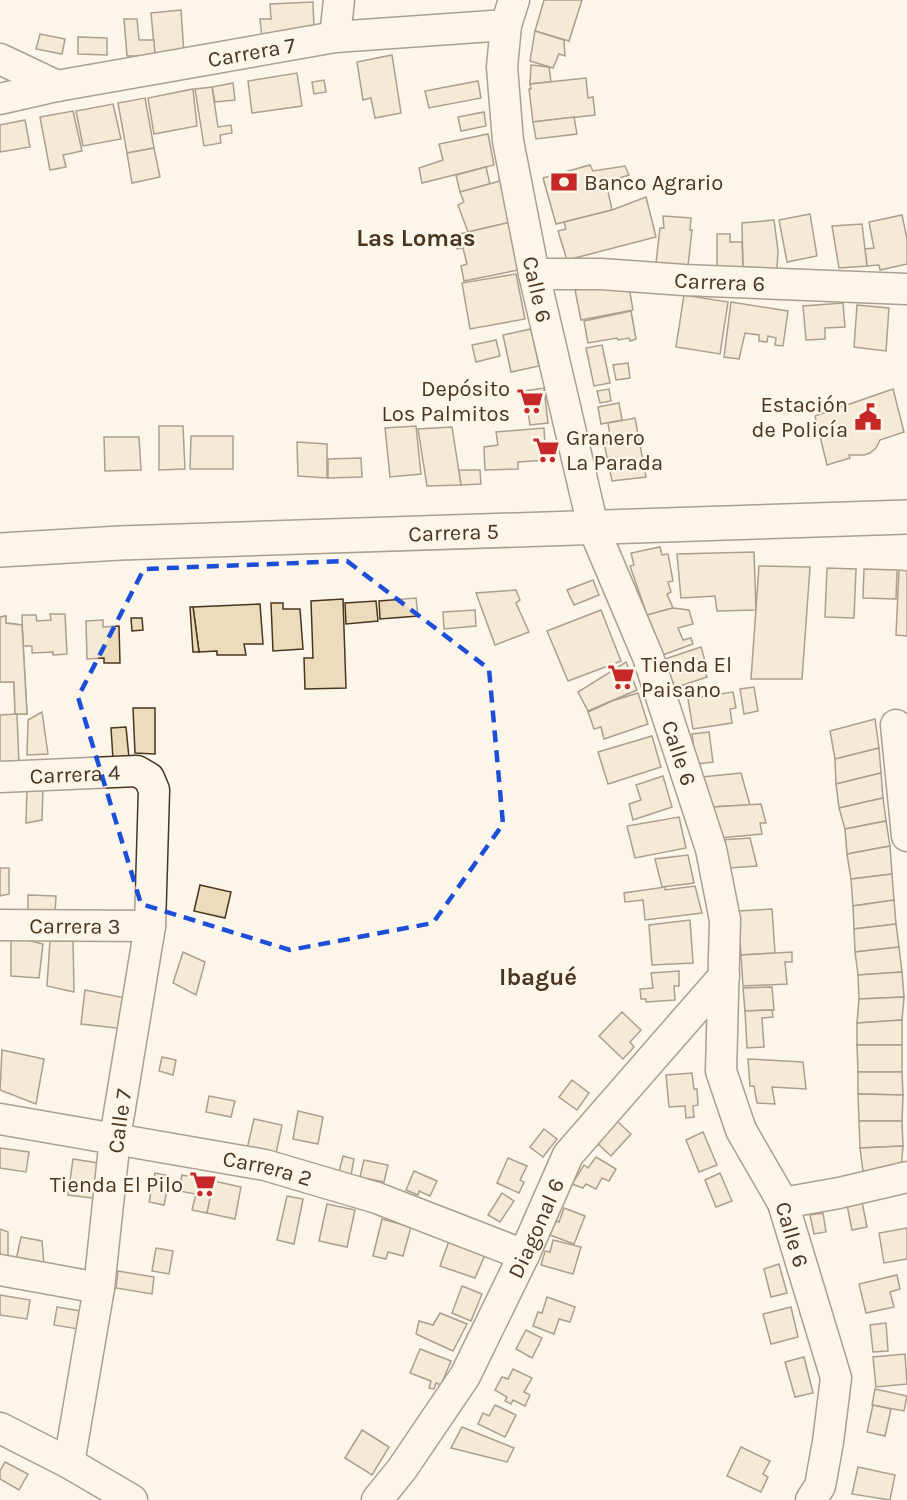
<svg xmlns="http://www.w3.org/2000/svg" width="907" height="1500" font-family="Karla,sans-serif">
<rect width="100%" height="100%" fill="#fbf6e9"/>
<!-- building -->
<g fill="#ecdcbc" stroke="#4a3520" stroke-width="1.5">
<path d="M 544,0 L 582,0 L 569,41 L 535,31 Z"/>
<path d="M 313,2 L 314,30 L 262,38 L 260,19 L 271,19 L 270,4 Z"/>
<path d="M 181,10 L 184,54 L 155,56 L 151,13 Z"/>
<path d="M 124,19 L 137,19 L 139,40 L 154,40 L 155,56 L 127,56 Z"/>
<path d="M 535,31 L 564,40 L 565,56 L 559,54 L 553,68 L 530,61 Z"/>
<path d="M 40,34 L 65,39 L 62,54 L 36,49 Z"/>
<path d="M 78,37 L 107,38 L 107,55 L 78,54 Z"/>
<path d="M 392,55 L 401,113 L 375,118 L 371,98 L 363,100 L 357,62 Z"/>
<path d="M 531,65 L 549,67 L 551,82 L 530,84 Z"/>
<path d="M 297,73 L 302,106 L 252,113 L 248,81 Z"/>
<path d="M 586,78 L 588,98 L 593,97 L 595,115 L 533,122 L 529,89 L 531,89 L 530,84 Z"/>
<path d="M 324,80 L 326,92 L 314,94 L 312,82 Z"/>
<path d="M 478,81 L 481,98 L 429,108 L 425,91 Z"/>
<path d="M 233,83 L 235,100 L 215,102 L 212,87 Z"/>
<path d="M 212,87 L 218,127 L 231,125 L 232,133 L 220,135 L 221,143 L 204,146 L 195,89 Z"/>
<path d="M 193,89 L 197,126 L 154,134 L 148,98 Z"/>
<path d="M 145,98 L 154,148 L 127,153 L 118,103 Z"/>
<path d="M 113,104 L 121,139 L 83,146 L 76,111 Z"/>
<path d="M 73,111 L 82,151 L 63,155 L 66,167 L 50,170 L 40,117 Z"/>
<path d="M 484,112 L 486,126 L 461,131 L 458,117 Z"/>
<path d="M 574,117 L 577,134 L 536,139 L 533,122 Z"/>
<path d="M 25,120 L 30,147 L 0,152 L 0,125 Z"/>
<path d="M 488,134 L 494,165 L 422,183 L 419,168 L 443,160 L 439,144 Z"/>
<path d="M 154,148 L 160,177 L 132,183 L 127,153 Z"/>
<path d="M 590,165 L 593,171 L 625,166 L 629,175 L 606,182 L 612,210 L 556,224 L 543,178 Z"/>
<path d="M 486,167 L 490,184 L 460,192 L 456,175 Z"/>
<path d="M 500,181 L 515,221 L 468,232 L 458,205 L 464,202 L 460,192 Z"/>
<path d="M 646,197 L 656,237 L 567,260 L 558,231 L 566,229 L 564,222 L 612,210 Z"/>
<path d="M 810,214 L 817,256 L 787,262 L 779,220 Z"/>
<path d="M 902,215 L 907,239 L 907,264 L 880,270 L 879,265 L 867,266 L 865,249 L 874,248 L 869,222 Z"/>
<path d="M 663,216 L 691,218 L 690,230 L 692,230 L 688,266 L 656,263 L 660,228 L 664,228 Z"/>
<path d="M 774,220 L 778,251 L 777,269 L 743,267 L 742,223 Z"/>
<path d="M 515,221 L 523,269 L 464,281 L 461,266 L 467,264 L 463,248 L 457,249 L 455,235 Z"/>
<path d="M 862,224 L 867,266 L 839,268 L 832,226 Z"/>
<path d="M 717,234 L 730,234 L 730,242 L 742,242 L 743,267 L 717,267 Z"/>
<path d="M 516,274 L 525,319 L 470,329 L 462,283 Z"/>
<path d="M 607,283 L 629,287 L 633,310 L 581,320 L 575,290 Z"/>
<path d="M 684,295 L 728,302 L 720,354 L 676,347 Z"/>
<path d="M 731,302 L 788,311 L 783,346 L 775,345 L 776,338 L 768,336 L 767,342 L 759,341 L 759,335 L 745,333 L 739,359 L 724,357 Z"/>
<path d="M 843,303 L 845,327 L 825,328 L 825,339 L 806,340 L 803,306 Z"/>
<path d="M 857,305 L 889,308 L 886,351 L 854,347 Z"/>
<path d="M 631,311 L 636,339 L 630,341 L 629,338 L 618,340 L 617,338 L 588,343 L 584,321 Z"/>
<path d="M 531,329 L 539,366 L 511,372 L 503,335 Z"/>
<path d="M 496,340 L 500,356 L 476,362 L 472,345 Z"/>
<path d="M 602,345 L 610,383 L 594,386 L 586,348 Z"/>
<path d="M 628,363 L 630,378 L 616,380 L 613,365 Z"/>
<path d="M 544,388 L 548,423 L 530,425 L 525,391 Z"/>
<path d="M 609,389 L 611,401 L 600,403 L 597,391 Z"/>
<path d="M 893,389 L 904,432 L 880,440 L 876,448 L 870,453 L 864,455 L 849,455 L 850,458 L 827,465 L 815,416 Z"/>
<path d="M 619,403 L 622,420 L 601,424 L 598,407 Z"/>
<path d="M 635,418 L 646,477 L 612,481 L 604,443 L 611,442 L 608,423 Z"/>
<path d="M 159,426 L 183,426 L 185,469 L 159,470 Z"/>
<path d="M 416,426 L 421,474 L 390,477 L 385,428 Z"/>
<path d="M 452,427 L 461,485 L 427,486 L 418,429 Z"/>
<path d="M 544,428 L 546,460 L 518,462 L 518,469 L 485,470 L 484,447 L 498,445 L 496,432 Z"/>
<path d="M 191,436 L 233,436 L 233,469 L 190,469 Z"/>
<path d="M 104,437 L 139,437 L 141,470 L 105,471 Z"/>
<path d="M 297,442 L 327,444 L 327,478 L 298,476 Z"/>
<path d="M 361,458 L 362,477 L 328,478 L 328,459 Z"/>
<path d="M 459,470 L 480,470 L 481,484 L 461,485 Z"/>
<path d="M 660,547 L 662,555 L 668,554 L 673,581 L 668,582 L 671,592 L 667,594 L 673,608 L 647,615 L 630,566 L 634,565 L 631,553 Z"/>
<path d="M 754,552 L 756,610 L 717,611 L 715,596 L 681,598 L 677,554 Z"/>
<path d="M 759,566 L 810,567 L 802,679 L 751,679 Z"/>
<path d="M 827,568 L 856,569 L 854,618 L 825,617 Z"/>
<path d="M 864,569 L 897,570 L 896,599 L 863,598 Z"/>
<path d="M 899,570 L 907,571 L 907,636 L 896,635 Z"/>
<path d="M 593,580 L 599,595 L 574,605 L 567,590 Z"/>
<path d="M 516,590 L 520,600 L 516,603 L 529,632 L 495,645 L 476,593 Z"/>
<path d="M 416,598 L 418,616 L 380,619 L 379,601 Z"/>
<path d="M 343,599 L 346,688 L 305,689 L 304,658 L 313,658 L 311,601 Z"/>
<path d="M 376,601 L 378,621 L 346,624 L 345,603 Z"/>
<path d="M 271,603 L 283,603 L 283,609 L 300,609 L 303,649 L 273,651 Z"/>
<path d="M 260,604 L 263,644 L 244,644 L 246,655 L 217,655 L 217,651 L 199,652 L 193,607 Z"/>
<path d="M 190,607 L 193,607 L 199,652 L 193,652 Z"/>
<path d="M 673,608 L 689,610 L 693,624 L 678,628 L 683,640 L 691,638 L 693,644 L 660,656 L 647,615 Z"/>
<path d="M 475,610 L 476,626 L 444,629 L 443,612 Z"/>
<path d="M 601,610 L 621,661 L 568,681 L 547,631 Z"/>
<path d="M 50,614 L 65,614 L 67,654 L 53,655 L 53,652 L 32,653 L 32,646 L 23,646 L 22,615 L 36,615 L 37,621 L 51,620 Z"/>
<path d="M 6,616 L 6,623 L 22,625 L 27,714 L 15,714 L 14,682 L 0,682 L 0,617 Z"/>
<path d="M 6,616 L 6,623 L 22,625 L 27,714 L 15,714 L 14,682 L 0,682 L 0,617 Z"/>
<path d="M 131,618 L 142,618 L 143,630 L 132,631 Z"/>
<path d="M 103,620 L 103,627 L 119,626 L 120,663 L 104,663 L 104,658 L 87,659 L 86,621 Z"/>
<path d="M 701,647 L 705,661 L 702,662 L 707,677 L 671,689 L 662,660 Z"/>
<path d="M 626,662 L 637,690 L 588,711 L 578,692 Z"/>
<path d="M 754,687 L 758,711 L 744,714 L 740,689 Z"/>
<path d="M 733,692 L 736,708 L 730,709 L 732,723 L 693,729 L 688,699 Z"/>
<path d="M 638,693 L 648,724 L 604,739 L 601,727 L 594,729 L 588,712 L 612,701 Z"/>
<path d="M 133,708 L 155,708 L 155,754 L 135,753 Z"/>
<path d="M 42,712 L 48,754 L 27,755 L 28,720 Z"/>
<path d="M 17,714 L 19,765 L 0,766 L 0,715 Z"/>
<path d="M 875,719 L 879,748 L 835,759 L 830,731 Z"/>
<path d="M 126,727 L 129,758 L 113,759 L 111,728 Z"/>
<path d="M 709,732 L 713,762 L 696,764 L 692,734 Z"/>
<path d="M 652,736 L 661,767 L 608,784 L 598,752 Z"/>
<path d="M 879,748 L 881,773 L 836,784 L 835,759 Z"/>
<path d="M 741,773 L 750,805 L 710,807 L 702,777 Z"/>
<path d="M 881,773 L 883,798 L 839,808 L 836,784 Z"/>
<path d="M 663,776 L 672,807 L 633,820 L 629,804 L 641,800 L 636,785 Z"/>
<path d="M 43,786 L 42,820 L 26,823 L 27,788 Z"/>
<path d="M 883,798 L 886,821 L 845,829 L 839,808 Z"/>
<path d="M 761,804 L 766,823 L 760,823 L 762,834 L 720,838 L 713,807 Z"/>
<path d="M 679,817 L 686,848 L 635,858 L 627,826 Z"/>
<path d="M 886,821 L 890,846 L 847,854 L 845,829 Z"/>
<path d="M 750,838 L 757,866 L 728,868 L 721,840 Z"/>
<path d="M 890,846 L 892,874 L 851,879 L 847,854 Z"/>
<path d="M 688,855 L 694,883 L 662,887 L 655,859 Z"/>
<path d="M 0,868 L 9,868 L 9,894 L 0,896 Z"/>
<path d="M 892,874 L 894,900 L 853,906 L 851,879 Z"/>
<path d="M 200,885 L 231,892 L 225,918 L 194,911 Z"/>
<path d="M 695,886 L 702,913 L 645,920 L 643,900 L 625,902 L 624,893 L 665,887 L 665,890 Z"/>
<path d="M 28,895 L 56,896 L 55,912 L 28,912 Z"/>
<path d="M 894,900 L 896,924 L 854,929 L 853,906 Z"/>
<path d="M 772,909 L 775,953 L 741,955 L 738,911 Z"/>
<path d="M 690,920 L 693,963 L 652,965 L 649,925 Z"/>
<path d="M 896,924 L 899,947 L 855,952 L 854,929 Z"/>
<path d="M 11,936 L 43,944 L 39,978 L 11,976 Z"/>
<path d="M 50,941 L 73,941 L 74,992 L 47,986 Z"/>
<path d="M 899,947 L 902,972 L 858,975 L 855,952 Z"/>
<path d="M 183,952 L 205,962 L 196,995 L 173,983 Z"/>
<path d="M 792,952 L 792,962 L 785,962 L 787,984 L 743,986 L 741,955 Z"/>
<path d="M 679,971 L 679,986 L 674,986 L 675,1000 L 646,1002 L 646,999 L 641,999 L 640,989 L 653,988 L 651,973 Z"/>
<path d="M 902,972 L 904,997 L 859,999 L 858,975 Z"/>
<path d="M 772,987 L 774,1010 L 745,1011 L 743,988 Z"/>
<path d="M 85,990 L 130,999 L 125,1029 L 81,1024 Z"/>
<path d="M 904,997 L 902,1020 L 857,1023 L 859,999 Z"/>
<path d="M 772,1010 L 773,1017 L 762,1018 L 764,1047 L 747,1048 L 745,1011 Z"/>
<path d="M 622,1012 L 641,1030 L 630,1042 L 634,1047 L 623,1059 L 599,1036 Z"/>
<path d="M 902,1020 L 902,1045 L 857,1045 L 857,1023 Z"/>
<path d="M 857,1045 L 902,1045 L 902,1072 L 858,1072 Z"/>
<path d="M 2,1050 L 44,1059 L 36,1104 L 0,1090 Z"/>
<path d="M 162,1057 L 176,1060 L 173,1075 L 159,1071 Z"/>
<path d="M 748,1059 L 803,1062 L 806,1089 L 772,1087 L 775,1104 L 757,1103 L 754,1086 L 750,1086 Z"/>
<path d="M 858,1072 L 902,1072 L 903,1095 L 858,1094 Z"/>
<path d="M 692,1073 L 694,1089 L 697,1089 L 698,1105 L 693,1106 L 694,1117 L 686,1118 L 685,1106 L 669,1107 L 666,1075 Z"/>
<path d="M 572,1080 L 589,1093 L 577,1110 L 559,1097 Z"/>
<path d="M 858,1094 L 903,1095 L 902,1121 L 859,1121 Z"/>
<path d="M 209,1096 L 235,1101 L 231,1117 L 206,1112 Z"/>
<path d="M 298,1111 L 323,1117 L 318,1144 L 293,1139 Z"/>
<path d="M 254,1119 L 282,1125 L 275,1158 L 247,1149 Z"/>
<path d="M 617,1121 L 631,1134 L 611,1156 L 596,1142 Z"/>
<path d="M 859,1121 L 902,1121 L 903,1146 L 860,1148 Z"/>
<path d="M 544,1129 L 557,1139 L 543,1157 L 530,1147 Z"/>
<path d="M 703,1132 L 717,1165 L 699,1172 L 686,1140 Z"/>
<path d="M 903,1146 L 901,1169 L 863,1171 L 860,1148 Z"/>
<path d="M 0,1148 L 29,1152 L 26,1172 L 0,1168 Z"/>
<path d="M 343,1156 L 354,1159 L 351,1175 L 339,1172 Z"/>
<path d="M 596,1157 L 616,1169 L 609,1181 L 602,1178 L 596,1189 L 586,1184 L 583,1188 L 572,1184 L 584,1165 L 588,1168 Z"/>
<path d="M 508,1158 L 527,1166 L 520,1180 L 524,1182 L 519,1193 L 497,1183 Z"/>
<path d="M 73,1159 L 105,1164 L 100,1199 L 68,1195 Z"/>
<path d="M 364,1160 L 388,1165 L 384,1182 L 360,1177 Z"/>
<path d="M 414,1171 L 437,1181 L 430,1196 L 419,1191 L 418,1195 L 406,1190 Z"/>
<path d="M 155,1173 L 170,1176 L 164,1205 L 149,1202 Z"/>
<path d="M 720,1173 L 732,1201 L 716,1207 L 705,1180 Z"/>
<path d="M 182,1175 L 214,1181 L 207,1213 L 192,1210 L 196,1194 L 179,1191 Z"/>
<path d="M 214,1181 L 241,1187 L 235,1219 L 207,1213 Z"/>
<path d="M 502,1193 L 514,1201 L 500,1222 L 488,1215 Z"/>
<path d="M 287,1196 L 303,1199 L 294,1244 L 277,1240 Z"/>
<path d="M 862,1202 L 867,1227 L 852,1230 L 847,1205 Z"/>
<path d="M 327,1204 L 355,1210 L 347,1247 L 319,1241 Z"/>
<path d="M 564,1208 L 585,1216 L 574,1244 L 550,1235 L 555,1221 L 559,1222 Z"/>
<path d="M 823,1213 L 826,1232 L 814,1234 L 810,1215 Z"/>
<path d="M 382,1219 L 411,1227 L 403,1256 L 388,1252 L 386,1259 L 373,1256 Z"/>
<path d="M 907,1228 L 907,1259 L 884,1263 L 879,1233 Z"/>
<path d="M 0,1229 L 8,1232 L 8,1256 L 0,1255 Z"/>
<path d="M 21,1237 L 42,1241 L 44,1264 L 16,1260 Z"/>
<path d="M 553,1240 L 581,1247 L 573,1274 L 541,1265 L 545,1251 L 550,1252 Z"/>
<path d="M 449,1241 L 487,1250 L 475,1278 L 440,1266 Z"/>
<path d="M 156,1248 L 173,1251 L 169,1274 L 152,1271 Z"/>
<path d="M 779,1264 L 787,1293 L 771,1297 L 764,1269 Z"/>
<path d="M 118,1271 L 154,1277 L 152,1294 L 116,1288 Z"/>
<path d="M 897,1275 L 900,1289 L 890,1292 L 894,1307 L 866,1313 L 859,1284 Z"/>
<path d="M 462,1286 L 482,1294 L 471,1321 L 452,1313 Z"/>
<path d="M 0,1295 L 30,1300 L 27,1319 L 0,1315 Z"/>
<path d="M 547,1297 L 575,1307 L 570,1322 L 559,1319 L 554,1334 L 533,1326 L 538,1312 L 542,1313 Z"/>
<path d="M 57,1307 L 81,1311 L 78,1329 L 54,1325 Z"/>
<path d="M 791,1307 L 798,1337 L 771,1344 L 763,1314 Z"/>
<path d="M 440,1313 L 467,1324 L 453,1351 L 416,1334 L 419,1321 L 433,1325 Z"/>
<path d="M 886,1323 L 888,1351 L 873,1352 L 870,1325 Z"/>
<path d="M 526,1330 L 542,1338 L 532,1358 L 516,1349 Z"/>
<path d="M 420,1349 L 451,1361 L 441,1385 L 436,1383 L 434,1389 L 429,1388 L 431,1381 L 410,1373 Z"/>
<path d="M 905,1354 L 907,1384 L 876,1387 L 873,1357 Z"/>
<path d="M 804,1357 L 813,1393 L 795,1397 L 785,1362 Z"/>
<path d="M 513,1369 L 532,1378 L 524,1392 L 530,1395 L 525,1406 L 513,1400 L 511,1404 L 505,1401 L 507,1397 L 495,1390 L 502,1377 L 508,1379 Z"/>
<path d="M 875,1389 L 907,1396 L 904,1411 L 872,1405 Z"/>
<path d="M 495,1405 L 516,1415 L 505,1437 L 478,1424 L 483,1413 L 489,1416 Z"/>
<path d="M 873,1405 L 891,1409 L 885,1436 L 867,1432 Z"/>
<path d="M 462,1427 L 514,1448 L 507,1462 L 451,1448 Z"/>
<path d="M 362,1430 L 389,1447 L 372,1475 L 345,1458 Z"/>
<path d="M 741,1447 L 770,1461 L 763,1474 L 768,1477 L 761,1492 L 727,1476 Z"/>
<path d="M 5,1462 L 28,1474 L 19,1490 L 0,1479 L 0,1471 Z"/>
<path d="M 858,1467 L 895,1475 L 890,1500 L 852,1494 Z"/>
</g>
<g fill="none" stroke-linecap="round" stroke-linejoin="round">
<defs>
<g id="minor">
<path id="s1" d="M 514,0 L 506,25 L 502,67 L 508,141 L 534,274 L 593,527 L 648,657 L 711,849 L 725,920 L 721,1071 L 741,1130 L 783,1203 L 836,1378 L 828,1442 L 820,1486 L 811,1500"/>
<path d="M 335,37 L 339,0"/>
<path d="M 0,59 L 57,86"/>
<path id="s2" d="M 0,99 L 57,86 L 335,37 L 506,25"/>
<path id="s3" d="M 534,274 L 601,274 L 684,280 L 907,289"/>
<path d="M 896,725 L 907,836"/>
<path id="s4" d="M 0,777 L 137,771 L 149,778 L 154,790 L 150,926 L 115,1138 L 99,1288 L 69,1463"/>
<path id="s5" d="M 0,925 L 150,926"/>
<path id="s6" d="M 0,1119 L 265,1165 L 377,1198 L 524,1255"/>
<path d="M 783,1203 L 839,1193 L 907,1177"/>
<path d="M 0,1270 L 99,1288"/>
<path d="M 0,1428 L 69,1463 L 132,1500"/>
<path id="s7" d="M 377,1500 L 402,1469 L 465,1376 L 524,1255 L 568,1155 L 724,976"/>
</g>
<g id="highway">
<path id="s8" d="M 0,550 L 120,543 L 907,517"/>
</g>
</defs>
<!-- minor casing -->
<use href="#minor" stroke="#4a3520" stroke-width="33"/>
<!-- highway casing -->
<use href="#highway" stroke="#4a3520" stroke-width="36"/>
<!-- minor -->
<use href="#minor" stroke="#fbf6e9" stroke-width="30"/>
<!-- highway -->
<use href="#highway" stroke="#fbf6e9" stroke-width="33"/>
</g>
<!-- marked area -->
<path d="M0 0H907V1500H0ZM 347,561 L 489,669 L 503,824 L 433,923 L 290,950 L 141,904 L 78,697 L 144,569 Z" fill="#fbf6e9" fill-opacity=".55" fill-rule="evenodd"/>
<path fill="none" stroke="#1d4ed8" stroke-width="4.5" stroke-dasharray="12 8" stroke-linejoin="round" d="M 347,561 L 489,669 L 503,824 L 433,923 L 290,950 L 141,904 L 78,697 L 144,569 Z"/>
<!-- icons -->
<defs>
<symbol id="bank-bare" viewBox="-9 -9 18 18"><path d="M-6-4H6V4H-6ZM0-2.3a2.3 2.3 0 1 0 0 4.6a2.3 2.3 0 1 0 0-4.6Z" fill="#c62828" stroke="#fbf6e9" stroke-width="2.5" paint-order="stroke"/></symbol>
<symbol id="supermarket-bare" viewBox="-9 -9 18 18"><path d="M-6-5.5h2.5l.6 2H6L4.5 2H-2.5L-4.4-4H-6ZM-1.5 3.2a1.3 1.3 0 1 0 .1 0ZM3 3.2a1.3 1.3 0 1 0 .1 0Z" fill="#c62828" stroke="#fbf6e9" stroke-width="2.5" paint-order="stroke"/></symbol>
<symbol id="civic-bare" viewBox="-9 -9 18 18"><path d="M-.6-6.5H3V-4.5H.6V-3L4-1V1h2V6H-6V1h2V-1L-.6-3ZM-1.2 2.5V6h2.4V2.5Z" fill="#c62828" stroke="#fbf6e9" stroke-width="2.5" paint-order="stroke"/></symbol>
</defs>
<g fill-rule="evenodd">
<use href="#bank-bare" x="545" y="163" width="38" height="38"/>
<use href="#supermarket-bare" x="511" y="382" width="38" height="38"/>
<use href="#civic-bare" x="849" y="398" width="38" height="38"/>
<use href="#supermarket-bare" x="527" y="431" width="38" height="38"/>
<use href="#supermarket-bare" x="602" y="658" width="38" height="38"/>
<use href="#supermarket-bare" x="184" y="1165" width="38" height="38"/>
</g>
<g text-anchor="middle" stroke-width="4.5" stroke-linejoin="round" paint-order="stroke">
<!-- street labels -->
<g font-size="22" fill="#4a3520" stroke="#fbf6e9">
<text dy="8" stroke="none"><textPath href="#s2" startOffset="256">Carrera 7</textPath></text>
<text dy="8" stroke="none"><textPath href="#s3" startOffset="186">Carrera 6</textPath></text>
<text dy="8" stroke="none"><textPath href="#s1" startOffset="294">Calle 6</textPath></text>
<text dy="8" stroke="none"><textPath href="#s8" startOffset="454">Carrera 5</textPath></text>
<text dy="8" stroke="none"><textPath href="#s1" startOffset="780">Calle 6</textPath></text>
<text dy="8" stroke="none"><textPath href="#s4" startOffset="75">Carrera 4</textPath></text>
<text dy="8" stroke="none"><textPath href="#s5" startOffset="75">Carrera 3</textPath></text>
<text transform="translate(119 1121) rotate(-82)" y="8">Calle 7</text>
<text dy="8" stroke="none"><textPath href="#s6" startOffset="272">Carrera 2</textPath></text>
<text dy="8" stroke="none"><textPath href="#s7" startOffset="316">Diagonal 6</textPath></text>
<text dy="8" stroke="none"><textPath href="#s1" startOffset="1284">Calle 6</textPath></text>
</g>
<!-- poi labels -->
<g font-size="22" fill="#4a3520" stroke="#fbf6e9" text-anchor="start">
<text x="584" y="190">Banco Agrario</text>
<text x="510" y="396" text-anchor="end">Depósito<tspan x="510" dy="25">Los Palmitos</tspan></text>
<text x="848" y="412" text-anchor="end">Estación<tspan x="848" dy="25">de Policía</tspan></text>
<text x="566" y="445">Granero<tspan x="566" dy="25">La Parada</tspan></text>
<text x="641" y="672">Tienda El<tspan x="641" dy="25">Paisano</tspan></text>
<text x="183" y="1192" text-anchor="end">Tienda El Pilo</text>
</g>
<!-- neighbourhood labels -->
<g font-size="24" font-weight="bold" fill="#4a3520" stroke="#fbf6e9">
<text x="416" y="246">Las Lomas</text>
<text x="538" y="985">Ibagué</text>
</g>
</g>
</svg>
